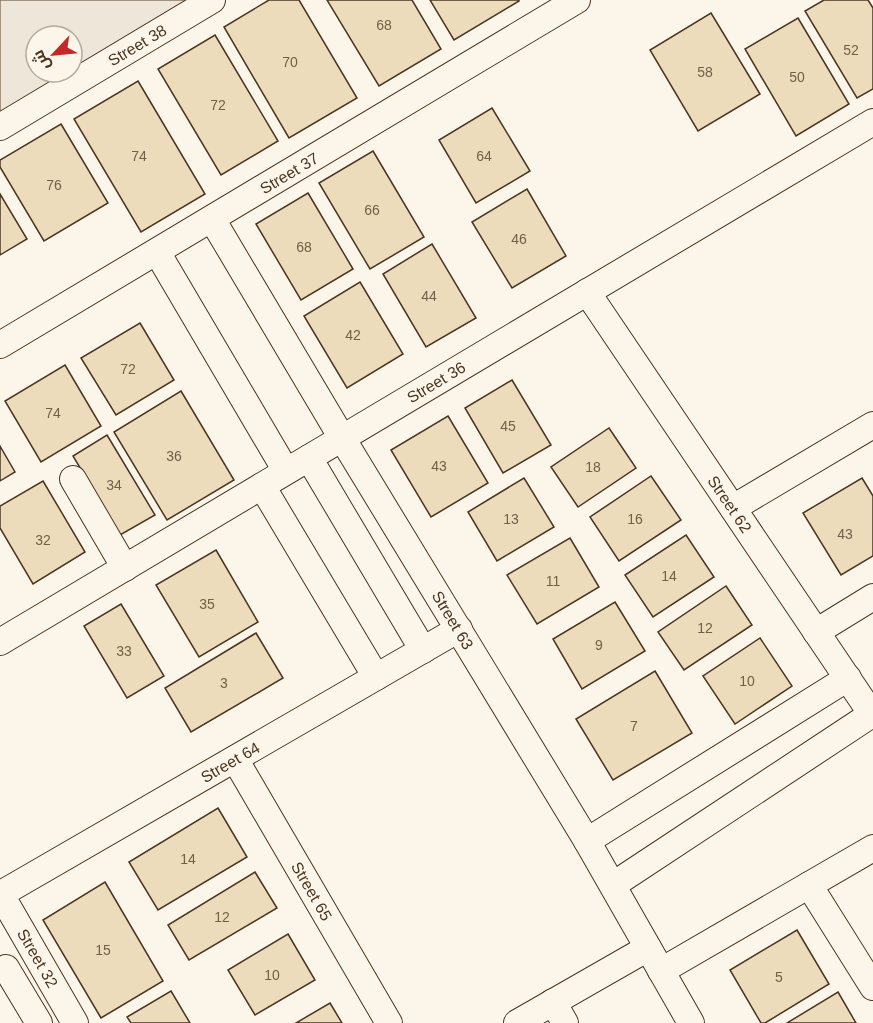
<svg xmlns="http://www.w3.org/2000/svg" width="873" height="1023" font-family="Arial,Cairo,sans-serif">
<rect width="100%" height="100%" fill="#fbf6e9"/>
<!-- green -->
<path fill="#ede6d9" stroke="#887966" stroke-width="1.5" fill-rule="evenodd" d="M 0,0 L 212,0 L 0,127 ZM 36,36 L 72,36 L 72,72 L 36,72 Z"/>
<!-- building -->
<g fill="#ecdcbc" stroke="#4a3520" stroke-width="1.5">
<path d="M 269,0 L 299,0 L 357,98 L 289,138 L 224,27 Z"/>
<path d="M 327,0 L 412,0 L 441,49 L 379,86 Z"/>
<path d="M 430,0 L 519,0 L 519,1 L 454,40 Z"/>
<path d="M 824,0 L 868,0 L 873,8 L 873,89 L 857,98 L 805,11 Z"/>
<path d="M 711,13 L 760,94 L 698,131 L 650,50 Z"/>
<path d="M 798,18 L 849,104 L 796,136 L 745,49 Z"/>
<path d="M 215,35 L 278,141 L 221,175 L 158,69 Z"/>
<path d="M 138,81 L 205,194 L 141,232 L 74,119 Z"/>
<path d="M 492,108 L 530,171 L 476,203 L 439,140 Z"/>
<path d="M 61,124 L 108,203 L 44,241 L 0,167 L 0,160 Z"/>
<path d="M 373,151 L 424,237 L 370,269 L 319,183 Z"/>
<path d="M 527,189 L 566,256 L 512,288 L 472,222 Z"/>
<path d="M 308,193 L 353,269 L 301,300 L 256,224 Z"/>
<path d="M 0,194 L 27,239 L 0,255 Z"/>
<path d="M 432,244 L 476,318 L 426,347 L 383,274 Z"/>
<path d="M 360,282 L 403,354 L 347,388 L 304,316 Z"/>
<path d="M 140,323 L 174,380 L 116,415 L 81,358 Z"/>
<path d="M 65,365 L 101,426 L 41,462 L 5,401 Z"/>
<path d="M 512,380 L 551,445 L 503,473 L 465,408 Z"/>
<path d="M 181,391 L 234,480 L 167,520 L 114,432 Z"/>
<path d="M 448,416 L 488,483 L 431,517 L 391,450 Z"/>
<path d="M 609,428 L 636,468 L 578,507 L 551,467 Z"/>
<path d="M 107,435 L 155,515 L 120,535 L 73,456 Z"/>
<path d="M 0,446 L 15,472 L 0,481 Z"/>
<path d="M 651,476 L 681,520 L 619,561 L 590,517 Z"/>
<path d="M 524,478 L 554,527 L 497,561 L 468,512 Z"/>
<path d="M 862,478 L 873,496 L 873,556 L 841,575 L 803,513 Z"/>
<path d="M 43,481 L 85,552 L 33,584 L 0,528 L 0,506 Z"/>
<path d="M 686,535 L 714,577 L 653,617 L 625,575 Z"/>
<path d="M 570,538 L 599,587 L 537,624 L 507,575 Z"/>
<path d="M 216,550 L 258,622 L 199,657 L 156,585 Z"/>
<path d="M 726,586 L 752,625 L 684,670 L 658,632 Z"/>
<path d="M 615,602 L 645,651 L 582,689 L 553,639 Z"/>
<path d="M 121,604 L 164,676 L 127,698 L 84,626 Z"/>
<path d="M 256,633 L 283,678 L 191,732 L 165,688 Z"/>
<path d="M 760,638 L 792,686 L 735,724 L 703,676 Z"/>
<path d="M 655,671 L 692,733 L 613,780 L 576,719 Z"/>
<path d="M 218,808 L 247,857 L 158,910 L 129,862 Z"/>
<path d="M 255,872 L 277,908 L 189,960 L 168,925 Z"/>
<path d="M 105,882 L 163,981 L 101,1018 L 43,920 Z"/>
<path d="M 797,930 L 829,984 L 765,1023 L 761,1023 L 730,970 Z"/>
<path d="M 288,934 L 315,980 L 255,1015 L 228,970 Z"/>
<path d="M 171,991 L 190,1023 L 131,1023 L 127,1017 Z"/>
<path d="M 838,992 L 856,1023 L 787,1023 Z"/>
<path d="M 330,1003 L 342,1023 L 296,1023 Z"/>
</g>
<g fill="none" stroke-linecap="round" stroke-linejoin="round">
<defs>
<g id="minor">
<path d="M 0,127 L 212,0"/>
<path d="M 212,219 L 342,438 L 587,841 L 691,1023"/>
<path d="M 157,252 L 286,471"/>
<path d="M 587,292 L 873,716"/>
<path d="M 0,345 L 577,0"/>
<path d="M 309,458 L 423,650"/>
<path d="M 73,479 L 125,568"/>
<path d="M 262,486 L 376,677"/>
<path d="M 733,508 L 873,425"/>
<path d="M 816,632 L 873,597"/>
<path d="M 0,642 L 873,122"/>
<path d="M 235,759 L 389,1023"/>
<path d="M 587,841 L 848,678"/>
<path d="M 613,885 L 872,714"/>
<path d="M 809,885 L 873,987"/>
<path d="M 0,893 L 75,1023"/>
<path d="M 1,894 L 459,629"/>
<path d="M 6,968 L 39,1023"/>
<path d="M 661,971 L 873,848"/>
<path d="M 553,1002 L 565,1023"/>
<path d="M 517,1023 L 648,948"/>
</g>
</defs>
<!-- minor casing -->
<use href="#minor" stroke="#4a3520" stroke-width="28"/>
<!-- minor -->
<use href="#minor" stroke="#fbf6e9" stroke-width="26"/>
</g>
<g text-anchor="middle" stroke-width="4.5" stroke-linejoin="round" paint-order="stroke">
<!-- number labels -->
<g font-size="14" fill="#725f47">
<text x="384" y="30">68</text>
<text x="851" y="55">52</text>
<text x="290" y="67">70</text>
<text x="705" y="77">58</text>
<text x="797" y="82">50</text>
<text x="218" y="110">72</text>
<text x="139" y="161">74</text>
<text x="484" y="161">64</text>
<text x="54" y="190">76</text>
<text x="372" y="215">66</text>
<text x="519" y="244">46</text>
<text x="304" y="252">68</text>
<text x="429" y="301">44</text>
<text x="353" y="340">42</text>
<text x="128" y="374">72</text>
<text x="53" y="418">74</text>
<text x="508" y="431">45</text>
<text x="174" y="461">36</text>
<text x="439" y="471">43</text>
<text x="593" y="472">18</text>
<text x="114" y="490">34</text>
<text x="511" y="524">13</text>
<text x="635" y="524">16</text>
<text x="845" y="539">43</text>
<text x="43" y="545">32</text>
<text x="669" y="581">14</text>
<text x="553" y="586">11</text>
<text x="207" y="609">35</text>
<text x="705" y="633">12</text>
<text x="599" y="650">9</text>
<text x="124" y="656">33</text>
<text x="747" y="686">10</text>
<text x="224" y="688">3</text>
<text x="634" y="731">7</text>
<text x="188" y="864">14</text>
<text x="222" y="922">12</text>
<text x="103" y="955">15</text>
<text x="272" y="980">10</text>
<text x="779" y="982">5</text>
</g>
<!-- street labels -->
<g font-size="16" fill="#4a3520" stroke="#fbf6e9">
<text transform="translate(137 45) rotate(-31)" y="6">Street 38</text>
<text transform="translate(289 173) rotate(-31)" y="6">Street 37</text>
<text transform="translate(436 382) rotate(-31)" y="6">Street 36</text>
<text transform="translate(730 504) rotate(56)" y="6">Street 62</text>
<text transform="translate(453 620) rotate(59)" y="6">Street 63</text>
<text transform="translate(230 762) rotate(-30)" y="6">Street 64</text>
<text transform="translate(312 891) rotate(60)" y="6">Street 65</text>
<text transform="translate(38 958) rotate(60)" y="6">Street 32</text>
</g>
</g>
<!-- north arrow -->
<g transform="translate(54 54) rotate(244)"><circle r="28" fill="#fbf6e9" stroke="#b4a999" stroke-width="1.5"/>
<path d="M0-4.5L10 22L0 15L-10 22Z" fill="#c62828"/>
<text y="-9" font-size="16" font-weight="bold" text-anchor="middle" fill="#4a3520">ش</text>
</g>
</svg>
